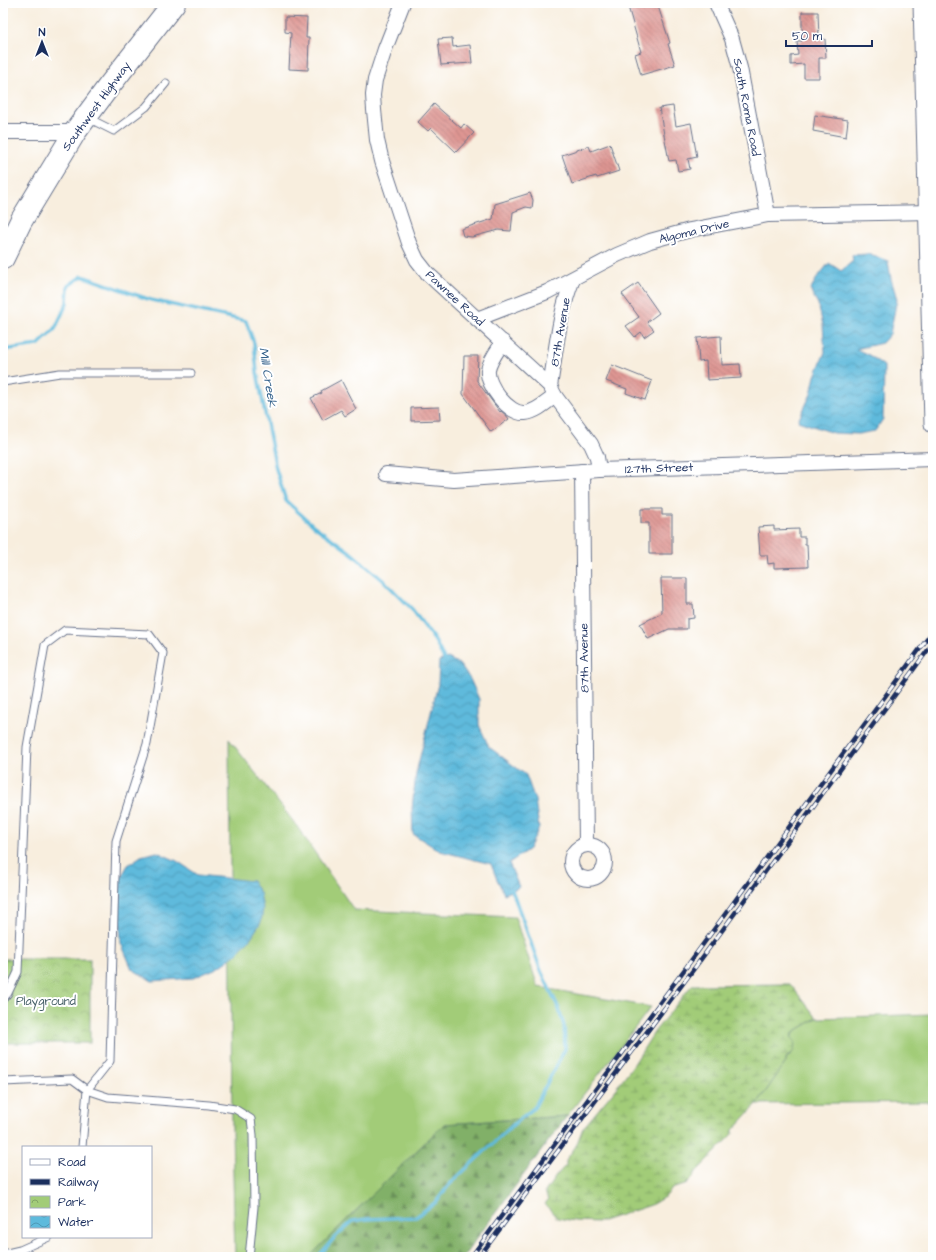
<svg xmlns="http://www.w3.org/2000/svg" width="936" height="1260" font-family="'Architects Daughter',sans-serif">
<defs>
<pattern id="forest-firs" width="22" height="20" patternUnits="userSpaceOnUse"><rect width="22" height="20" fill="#81b068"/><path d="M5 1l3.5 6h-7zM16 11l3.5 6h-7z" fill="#699059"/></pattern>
<pattern id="wetland-marsh" width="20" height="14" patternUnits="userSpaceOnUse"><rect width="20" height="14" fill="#a2cc78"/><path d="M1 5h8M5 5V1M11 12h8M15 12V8" fill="none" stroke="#83a666"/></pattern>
<pattern id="park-crowns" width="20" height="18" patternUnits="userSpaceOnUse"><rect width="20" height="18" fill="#a2cc78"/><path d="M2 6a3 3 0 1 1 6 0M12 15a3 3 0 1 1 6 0" fill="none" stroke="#83a666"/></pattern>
<pattern id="water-waves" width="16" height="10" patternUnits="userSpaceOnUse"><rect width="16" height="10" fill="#5ebadc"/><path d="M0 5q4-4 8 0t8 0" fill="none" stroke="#4d98b6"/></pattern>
<pattern id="building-back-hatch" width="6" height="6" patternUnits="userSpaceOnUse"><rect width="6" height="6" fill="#de9592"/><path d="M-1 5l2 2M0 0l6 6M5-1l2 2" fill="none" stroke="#b37a7a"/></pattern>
</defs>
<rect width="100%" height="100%" fill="#fff"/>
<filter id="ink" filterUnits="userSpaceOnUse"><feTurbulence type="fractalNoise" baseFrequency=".025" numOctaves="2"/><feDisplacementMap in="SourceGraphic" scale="8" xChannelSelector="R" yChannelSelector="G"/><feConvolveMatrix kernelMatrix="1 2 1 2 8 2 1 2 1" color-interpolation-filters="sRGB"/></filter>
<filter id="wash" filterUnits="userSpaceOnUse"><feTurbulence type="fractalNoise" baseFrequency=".012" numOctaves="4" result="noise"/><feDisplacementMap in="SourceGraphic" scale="16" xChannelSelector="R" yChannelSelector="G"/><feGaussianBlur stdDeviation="0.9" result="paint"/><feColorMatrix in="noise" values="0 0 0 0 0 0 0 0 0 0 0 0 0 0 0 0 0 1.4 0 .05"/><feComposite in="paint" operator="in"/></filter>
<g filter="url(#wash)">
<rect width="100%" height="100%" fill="#f8eede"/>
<!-- green -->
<g fill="#a2cc78" stroke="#5e7e6b">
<path d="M 229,739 L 296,825 L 354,910 L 515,917 L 538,987 L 651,1007 L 567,1116 L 444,1124 L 309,1257 L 235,1257 L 232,1131 Z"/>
<path d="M 933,1014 L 933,1102 L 757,1104 L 786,1062 L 786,1059 L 794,1051 L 791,1038 L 795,1031 L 817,1018 Z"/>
</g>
<!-- forest -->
<path fill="url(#forest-firs)" stroke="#4e7063" d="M 567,1116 L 463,1257 L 309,1257 L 444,1124 Z"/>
<!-- wetland -->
<path fill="url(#wetland-marsh)" stroke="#5e7e6b" d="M 790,984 L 817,1018 L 795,1031 L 791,1037 L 795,1041 L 794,1051 L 786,1058 L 786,1062 L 757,1104 L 733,1130 L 733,1134 L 696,1172 L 694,1176 L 685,1185 L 677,1187 L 672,1189 L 666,1196 L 651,1205 L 600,1222 L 575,1221 L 557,1218 L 545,1204 L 548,1200 L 545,1192 L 556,1176 L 566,1165 L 566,1160 L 576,1146 L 583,1128 L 613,1092 L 634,1064 L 655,1031 L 692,985 Z"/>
<!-- park -->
<rect fill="url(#park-crowns)" stroke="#5e7e6b" x="3" y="959" width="87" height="84"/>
<!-- water -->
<g fill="url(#water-waves)" stroke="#3c749d">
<path d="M 868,254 L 888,261 L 891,279 L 897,299 L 890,334 L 882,343 L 856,349 L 869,355 L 884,366 L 883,419 L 875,431 L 858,434 L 833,433 L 798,421 L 811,394 L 815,376 L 825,352 L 823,325 L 818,304 L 810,290 L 817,278 L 829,263 L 841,271 L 853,261 L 852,255 Z"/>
<path d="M 448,658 L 459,664 L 470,679 L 479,699 L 479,725 L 489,747 L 526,775 L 535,800 L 539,828 L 529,849 L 509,863 L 519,887 L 504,894 L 496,877 L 491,864 L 440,851 L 413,834 L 412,809 L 416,773 L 438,684 L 439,661 Z"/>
<path d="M 157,852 L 177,861 L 198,875 L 252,881 L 260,893 L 263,909 L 261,922 L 250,939 L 235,955 L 217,968 L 193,978 L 152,981 L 132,969 L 121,943 L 119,908 L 120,879 L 128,865 L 141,856 Z"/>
</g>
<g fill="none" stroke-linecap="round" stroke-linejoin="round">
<!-- stream -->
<g stroke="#5ebadc" stroke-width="3.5">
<path d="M 3,350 L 38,345 L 55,329 L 67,303 L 68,286 L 82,276 L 151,300 L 246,321 L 254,343 L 257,372 L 276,469 L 286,501 L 314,526 L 350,552 L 384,581 L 412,609 L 435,641 L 444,659"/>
<path d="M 318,1257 L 334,1238 L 353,1221 L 367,1219 L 416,1217 L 436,1202 L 449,1185 L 471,1164 L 516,1122 L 534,1108 L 565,1049 L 564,1026 L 559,1009 L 541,971 L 512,890"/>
</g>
</g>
<g id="blocks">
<!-- building -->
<g fill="url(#building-back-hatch)">
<path d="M 627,3 L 657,3 L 670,43 L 668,44 L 675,65 L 641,75 L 635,54 L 641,52 Z"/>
<path d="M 802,12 L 818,12 L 819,39 L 825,39 L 826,58 L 819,58 L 819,78 L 804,78 L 804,64 L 791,65 L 791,56 L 798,55 L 797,41 L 802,41 Z"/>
<path d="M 285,17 L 307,18 L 306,38 L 309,38 L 308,70 L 289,69 L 291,33 L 285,32 Z"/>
<path d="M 452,38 L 453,47 L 470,45 L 472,63 L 441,65 L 438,39 Z"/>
<path d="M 434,104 L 461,128 L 464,124 L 474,133 L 456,152 L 431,128 L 428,131 L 418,122 Z"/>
<path d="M 673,106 L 676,126 L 691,123 L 697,157 L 688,159 L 690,169 L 678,171 L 676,160 L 669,161 L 659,108 Z"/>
<path d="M 815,115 L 848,120 L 846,137 L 813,131 Z"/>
<path d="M 610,144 L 619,171 L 597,178 L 596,176 L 572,184 L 562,155 L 589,146 L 591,151 Z"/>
<path d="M 530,193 L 533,200 L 532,208 L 526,207 L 513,212 L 511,231 L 498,230 L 472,237 L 463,236 L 461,229 L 493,219 L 495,204 Z"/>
<path d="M 638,283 L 659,313 L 647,322 L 654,330 L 644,337 L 641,332 L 635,337 L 626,326 L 639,317 L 622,294 Z"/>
<path d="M 721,336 L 722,365 L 740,364 L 741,378 L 707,380 L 706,361 L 699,362 L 697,338 Z"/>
<path d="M 464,356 L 478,356 L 477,381 L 500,412 L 501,411 L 506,415 L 509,419 L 491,432 L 463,394 Z"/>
<path d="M 612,365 L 652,381 L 645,400 L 626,393 L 627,389 L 606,381 Z"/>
<path d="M 341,380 L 356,409 L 345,416 L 341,410 L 323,420 L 311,398 L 322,393 L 321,391 Z"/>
<path d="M 439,407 L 440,420 L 411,421 L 411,408 Z"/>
<path d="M 641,509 L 662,509 L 662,515 L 672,515 L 672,554 L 649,554 L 649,523 L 641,523 Z"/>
<path d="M 774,526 L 774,530 L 799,529 L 799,537 L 805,537 L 805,544 L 807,544 L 808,567 L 774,568 L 774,563 L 768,564 L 767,555 L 760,555 L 758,527 Z"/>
<path d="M 661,578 L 687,578 L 687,604 L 693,604 L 694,618 L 687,619 L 687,629 L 669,629 L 648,639 L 640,624 L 662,613 Z"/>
</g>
</g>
</g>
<g filter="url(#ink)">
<use href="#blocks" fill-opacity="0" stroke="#68728b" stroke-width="1"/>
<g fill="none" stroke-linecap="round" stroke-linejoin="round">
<defs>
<g id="service">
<path d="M 88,118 L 114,131 L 146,107 L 166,83"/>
<path d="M 3,382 L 60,373 L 191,373"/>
<path d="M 3,999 L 8,993 L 18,972 L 27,747 L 45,645 L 65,630 L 149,634 L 163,653 L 147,744 L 116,841 L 110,1061 L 87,1090 L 82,1147"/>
<path d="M 3,1082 L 72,1079 L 87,1090 L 108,1097 L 209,1105 L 235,1109 L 251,1119 L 253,1135 L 254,1207 L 249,1257"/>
<path d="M 3,1254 L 20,1250 L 49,1237"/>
</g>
<g id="minor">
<path d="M 403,3 L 385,49 L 375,80 L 373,95 L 374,110 L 377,140 L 382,161 L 409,243 L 417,260 L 428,274 L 550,386 L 555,396 L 591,444 L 597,457 L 599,470"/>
<path d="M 716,3 L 732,39 L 740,68 L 768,215"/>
<path d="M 3,132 L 75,132"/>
<path d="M 477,319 L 547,292 L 617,255 L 650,241 L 690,230 L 768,215 L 933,212"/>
<path d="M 503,342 C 498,350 490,360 488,370 C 486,385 509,415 525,413 C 536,412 547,402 555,396"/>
<path d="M 550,386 C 556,351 559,313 573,279"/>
<path d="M 582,471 L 586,845"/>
<path d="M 386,474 L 454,480 L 599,470 L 933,459"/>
<circle cx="588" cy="862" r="17"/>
</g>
<path id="tertiary" d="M 922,3 L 933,424"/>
<path id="primary" d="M 3,258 L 21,221 L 75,132 L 109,86 L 174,3"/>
</defs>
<!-- service casing -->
<use href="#service" stroke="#68728b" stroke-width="9"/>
<!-- minor casing -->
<use href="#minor" stroke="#68728b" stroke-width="16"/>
<!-- tertiary casing -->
<use href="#tertiary" stroke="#68728b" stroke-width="19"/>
<!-- primary casing -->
<use href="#primary" stroke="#68728b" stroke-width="24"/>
<!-- service -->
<use href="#service" stroke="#fff" stroke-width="7"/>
<!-- minor -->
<use href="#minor" stroke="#fff" stroke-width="14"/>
<!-- tertiary -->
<use href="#tertiary" stroke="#fff" stroke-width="17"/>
<!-- primary -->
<use href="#primary" stroke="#fff" stroke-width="22"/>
<defs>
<g id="rail">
<path d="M 471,1257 L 690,962 L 933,631"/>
<path d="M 479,1257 L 696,966 L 933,643"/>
</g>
</defs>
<!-- rail casing -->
<use href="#rail" stroke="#1b2f5e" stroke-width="4.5"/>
<!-- rail -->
<use href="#rail" stroke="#fff" stroke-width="3" stroke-dasharray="9" stroke-linecap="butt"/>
</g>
</g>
<g text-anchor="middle" stroke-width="4" stroke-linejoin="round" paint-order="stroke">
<!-- street labels -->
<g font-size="12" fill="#1b2f5e" stroke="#fff">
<text transform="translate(96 106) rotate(-54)" y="4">Southwest Highway</text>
<text transform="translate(747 107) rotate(79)" y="4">South Roma Road</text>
<text transform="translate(694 231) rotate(-13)" y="4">Algoma Drive</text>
<text transform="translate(455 298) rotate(43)" y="4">Pawnee Road</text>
<text transform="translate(560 332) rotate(-80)" y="4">87th Avenue</text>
<text transform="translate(659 468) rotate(-2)" y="4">127th Street</text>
<text transform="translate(584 658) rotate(-91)" y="4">87th Avenue</text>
</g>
<!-- park labels -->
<g font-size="12" fill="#445e66" stroke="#fff">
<text x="46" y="1005">Playground</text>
</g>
<!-- water labels -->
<g font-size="13" font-style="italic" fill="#32608a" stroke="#fff">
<text transform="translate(269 377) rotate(81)" y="5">Mill Creek</text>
</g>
</g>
<!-- margin -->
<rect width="936" height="1260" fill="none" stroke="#fff" stroke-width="16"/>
<!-- legend -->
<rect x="22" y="1146" width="130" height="92" fill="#ffffff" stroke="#a4acbf"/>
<rect x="30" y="1159" width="20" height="6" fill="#ffffff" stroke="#a4acbf"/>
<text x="58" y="1166" font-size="12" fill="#1b2f5e">Road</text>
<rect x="30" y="1179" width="20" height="6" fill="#1b2f5e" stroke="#a4acbf"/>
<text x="58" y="1186" font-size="12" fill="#1b2f5e">Railway</text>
<rect x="30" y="1196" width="20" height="12" fill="url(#park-crowns)" stroke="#a4acbf"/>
<text x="58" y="1206" font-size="12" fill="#1b2f5e">Park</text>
<rect x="30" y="1216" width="20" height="12" fill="url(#water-waves)" stroke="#a4acbf"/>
<text x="58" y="1226" font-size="12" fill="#1b2f5e">Water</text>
<!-- north arrow -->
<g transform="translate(42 42)" stroke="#ffffff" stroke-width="3" paint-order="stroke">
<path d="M0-3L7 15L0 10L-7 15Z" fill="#1b2f5e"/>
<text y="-6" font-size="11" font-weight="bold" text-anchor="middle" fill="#1b2f5e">N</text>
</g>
<!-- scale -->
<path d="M786 40v6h86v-6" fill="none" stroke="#1b2f5e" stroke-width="2"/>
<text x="792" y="40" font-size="12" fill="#1b2f5e" stroke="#ffffff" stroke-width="3" paint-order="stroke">50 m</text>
</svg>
